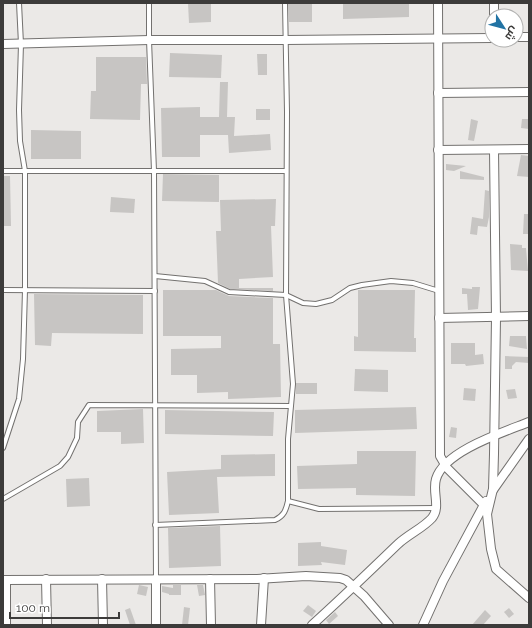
<svg xmlns="http://www.w3.org/2000/svg" width="532" height="628" font-family="Raleway,Cairo,sans-serif">
<rect width="100%" height="100%" fill="#ebe9e7"/>
<!-- building -->
<g fill="#c7c5c3">
<path d="M 188,3 L 211,3 L 211,22 L 189,23 Z"/>
<path d="M 288,3 L 312,3 L 312,22 L 289,22 Z"/>
<path d="M 343,3 L 409,3 L 409,17 L 343,19 Z"/>
<path d="M 170,53 L 222,55 L 221,78 L 169,77 Z"/>
<path d="M 257,54 L 267,54 L 267,75 L 258,75 Z"/>
<path d="M 96,57 L 146,57 L 147,84 L 141,84 L 140,120 L 90,119 L 91,91 L 96,91 Z"/>
<path d="M 220,82 L 228,82 L 227,117 L 235,117 L 234,136 L 270,134 L 271,150 L 229,153 L 228,135 L 200,135 L 200,157 L 162,157 L 161,108 L 200,107 L 200,117 L 219,117 Z"/>
<rect x="256" y="109" width="14" height="11"/>
<path d="M 471,119 L 478,121 L 474,141 L 468,140 Z"/>
<path d="M 522,119 L 529,119 L 529,129 L 521,128 Z"/>
<path d="M 31,130 L 81,131 L 81,159 L 31,159 Z"/>
<path d="M 521,155 L 529,156 L 529,177 L 517,176 Z"/>
<path d="M 446,164 L 466,166 L 454,171 L 446,170 Z"/>
<path d="M 460,171 L 484,177 L 484,180 L 460,179 Z"/>
<path d="M 163,174 L 219,175 L 219,202 L 162,201 Z"/>
<path d="M 3,176 L 10,176 L 11,226 L 3,226 Z"/>
<path d="M 485,190 L 489,191 L 489,217 L 487,227 L 478,226 L 477,235 L 470,234 L 472,217 L 483,219 Z"/>
<path d="M 111,197 L 135,199 L 134,213 L 110,212 Z"/>
<path d="M 276,199 L 275,226 L 271,226 L 273,277 L 239,279 L 239,288 L 273,288 L 273,291 L 230,289 L 218,283 L 216,231 L 221,231 L 220,200 Z"/>
<path d="M 524,214 L 529,214 L 529,234 L 523,234 Z"/>
<path d="M 510,244 L 522,245 L 522,248 L 526,248 L 528,271 L 511,270 Z"/>
<path d="M 472,287 L 480,287 L 478,309 L 468,310 L 467,294 L 462,294 L 462,288 L 472,289 Z"/>
<path d="M 163,290 L 216,290 L 229,296 L 273,298 L 273,344 L 280,344 L 281,397 L 228,399 L 228,392 L 197,393 L 197,375 L 171,375 L 171,349 L 221,348 L 221,336 L 163,336 Z"/>
<path d="M 358,290 L 415,290 L 414,338 L 416,338 L 416,352 L 354,351 L 354,336 L 358,337 Z"/>
<path d="M 34,294 L 143,295 L 143,334 L 52,333 L 51,346 L 35,345 Z"/>
<path d="M 510,336 L 526,336 L 527,349 L 509,346 Z"/>
<path d="M 451,343 L 475,343 L 475,355 L 483,354 L 484,364 L 466,366 L 465,364 L 451,364 Z"/>
<path d="M 505,356 L 529,357 L 529,363 L 516,362 L 512,366 L 512,369 L 505,369 Z"/>
<path d="M 355,369 L 388,370 L 388,392 L 354,391 Z"/>
<rect x="296" y="383" width="21" height="11"/>
<path d="M 464,388 L 476,389 L 475,401 L 463,400 Z"/>
<path d="M 515,389 L 517,398 L 508,399 L 506,390 Z"/>
<path d="M 416,407 L 417,429 L 295,433 L 295,410 Z"/>
<path d="M 143,409 L 144,443 L 121,444 L 121,432 L 97,432 L 97,411 Z"/>
<path d="M 165,410 L 274,412 L 273,436 L 165,434 Z"/>
<path d="M 451,427 L 457,428 L 456,438 L 449,437 Z"/>
<path d="M 357,451 L 416,451 L 415,496 L 356,495 L 356,488 L 298,489 L 297,466 L 357,464 Z"/>
<path d="M 275,454 L 275,476 L 217,477 L 219,513 L 169,515 L 167,472 L 221,469 L 221,455 Z"/>
<path d="M 89,478 L 90,506 L 67,507 L 66,479 Z"/>
<path d="M 220,526 L 221,566 L 169,568 L 168,528 Z"/>
<path d="M 321,542 L 321,546 L 347,550 L 345,565 L 321,562 L 322,565 L 298,566 L 298,543 Z"/>
<path d="M 139,585 L 148,587 L 146,596 L 137,594 Z"/>
<path d="M 173,585 L 181,585 L 181,595 L 169,595 L 169,594 L 162,592 L 162,586 L 173,588 Z"/>
<path d="M 197,585 L 203,585 L 205,595 L 199,596 Z"/>
<path d="M 308,605 L 316,611 L 312,617 L 303,611 Z"/>
<path d="M 184,607 L 190,608 L 188,625 L 182,625 Z"/>
<path d="M 130,608 L 136,625 L 130,625 L 125,610 Z"/>
<path d="M 509,608 L 514,614 L 509,618 L 504,612 Z"/>
<path d="M 485,610 L 491,616 L 483,625 L 472,625 Z"/>
<path d="M 335,612 L 338,616 L 329,624 L 326,620 Z"/>
</g>
<g fill="none" stroke-linecap="round" stroke-linejoin="round">
<defs>
<g id="service">
<path d="M 149,3 L 149,40 L 154,171 L 156,579"/>
<path d="M 3,171 L 286,171"/>
<path d="M 155,276 L 205,281 L 229,292 L 286,295 L 303,303 L 316,304 L 332,300 L 350,288 L 362,285 L 391,281 L 413,283 L 439,291"/>
<path d="M 3,290 L 155,291"/>
<path d="M 3,448 L 19,399 L 23,359 L 25,290 L 25,171 L 20,141 L 19,110 L 21,44 L 19,3"/>
<path d="M 3,499 L 60,466 L 68,457 L 77,438 L 78,422 L 89,405 L 290,406"/>
<path d="M 288,501 L 319,509 L 436,508"/>
<path d="M 155,525 L 275,520 C 284,516 286,510 288,501 L 288,439 L 293,384 L 286,295 L 287,112 L 285,3"/>
</g>
<g id="minor">
<path d="M 438,3 L 440,456 L 447,468 L 484,505"/>
<path d="M 494,3 L 494,16"/>
<path d="M 516,37 L 529,37"/>
<path d="M 3,44 L 149,40 L 286,40 L 492,38"/>
<path d="M 438,93 L 529,92"/>
<path d="M 438,150 L 529,149"/>
<path d="M 494,150 L 496,318 L 494,454 L 493,489 L 487,514 L 491,549 L 496,569 L 529,598"/>
<path d="M 439,318 L 529,316"/>
<path d="M 493,490 L 529,439"/>
<path d="M 46,579 L 47,625"/>
<path d="M 102,579 L 103,625"/>
<path d="M 156,579 L 156,625"/>
<path d="M 210,579 L 211,625"/>
<path d="M 3,580 L 257,579 L 306,576 L 340,578 L 346,580 L 364,596 L 389,625"/>
<path d="M 6,625 L 6,580"/>
<path d="M 261,625 L 264,578"/>
<path d="M 312,625 C 341,599 370,571 398,544 C 409,534 423,528 432,518 C 441,507 432,492 436,479 C 444,451 504,432 529,422"/>
<path d="M 423,625 L 443,581 L 486,501"/>
</g>
</defs>
<!-- service casing -->
<use href="#service" stroke="#73716f" stroke-width="6"/>
<!-- minor casing -->
<use href="#minor" stroke="#73716f" stroke-width="10"/>
<!-- service -->
<use href="#service" stroke="#fff" stroke-width="4"/>
<!-- minor -->
<use href="#minor" stroke="#fff" stroke-width="8"/>
</g>
<!-- border -->
<rect width="532" height="628" fill="none" stroke="#3c3b3a" stroke-width="8"/>
<!-- north arrow -->
<g transform="translate(504 28) rotate(126)"><circle r="19" fill="#ffffff" stroke="#b1b1b0"/>
<path d="M0-3L7 15L0 10L-7 15Z" fill="#2273a4"/>
<text y="-6" font-size="11" font-weight="bold" text-anchor="middle" fill="#3c3b3a">ش</text>
</g>
<!-- scale -->
<path d="M10 612v6h109v-6" fill="none" stroke="#3c3b3a" stroke-width="2"/>
<text x="16" y="612" font-size="12" fill="#3c3b3a" stroke="#ffffff" stroke-width="3" paint-order="stroke">100 m</text>
</svg>
